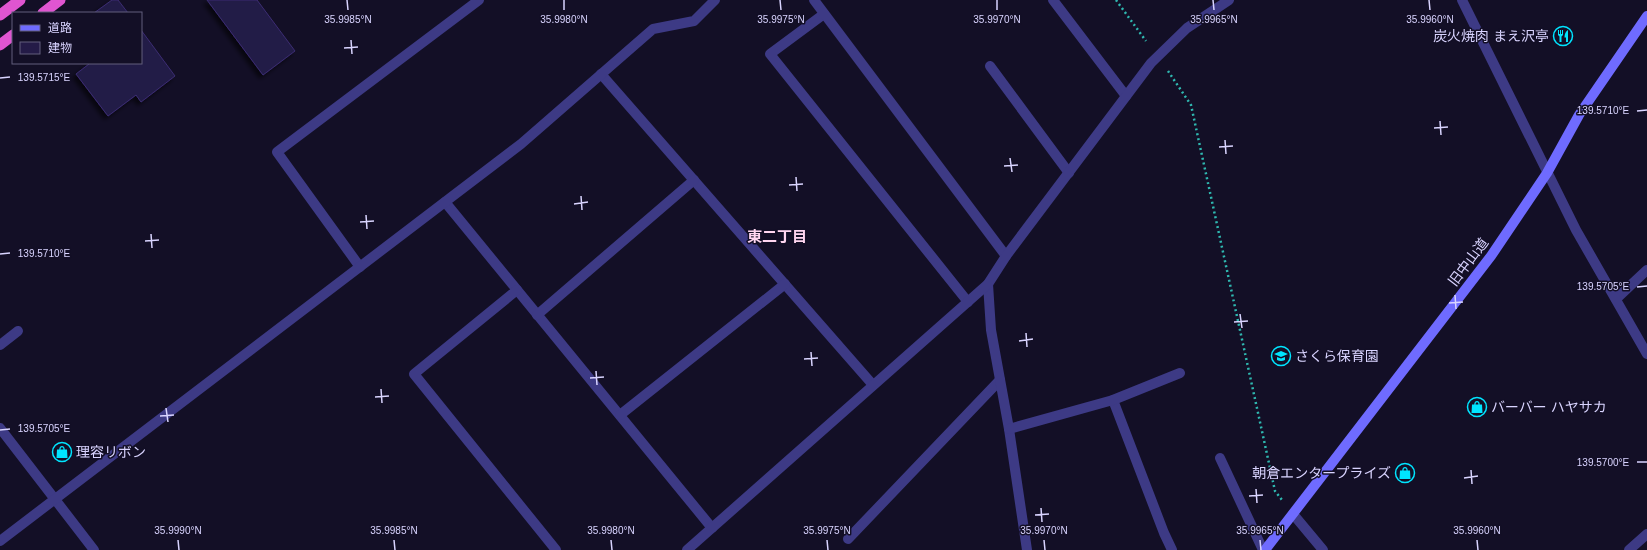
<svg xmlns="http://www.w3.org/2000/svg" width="1647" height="550" font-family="Arial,'Noto Sans JP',sans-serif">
<defs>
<filter id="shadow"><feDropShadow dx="-3.5" dy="3.5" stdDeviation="2" flood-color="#0009"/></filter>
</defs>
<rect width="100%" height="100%" fill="#130f26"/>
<!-- building -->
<g fill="#241b47" stroke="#3b2d73" filter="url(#shadow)">
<path d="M 112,0 L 118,0 L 128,13 L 94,13 Z"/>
<path d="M 207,0 L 257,0 L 295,51 L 263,75 Z"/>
<path d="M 141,30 L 175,76 L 141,102 L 136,95 L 108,116 L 76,74 L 89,64 L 88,63 L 141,63 Z"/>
</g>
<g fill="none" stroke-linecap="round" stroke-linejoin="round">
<!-- path -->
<g stroke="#2fb8b0" stroke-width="2.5" stroke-dasharray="2 3" stroke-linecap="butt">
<path d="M 1116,0 L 1146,41"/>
<path d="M 1168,71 L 1191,105 L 1275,491 L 1282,500"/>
</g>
<!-- service -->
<g stroke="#3d3a85" stroke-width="10">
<path d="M 824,14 L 770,54 L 968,302"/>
<path d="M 990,66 L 1069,173"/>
<path d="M 1113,400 L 1164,533 L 1172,550"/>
<path d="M 1220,458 L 1263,550"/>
<path d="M 848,539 L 1000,380"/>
</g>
<!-- minor -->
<g stroke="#3d3a85" stroke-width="10">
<path d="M 814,0 L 1006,256"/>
<path d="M 1053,0 L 1126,96"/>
<path d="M 601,74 L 873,385"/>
<path d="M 445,202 L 712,528"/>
<path d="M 360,267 L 277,152 L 479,0"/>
<path d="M 988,284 L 991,330 L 1009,429 L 1027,550"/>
<path d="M 517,290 L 414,374 L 556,550"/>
<path d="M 1616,299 L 1647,270"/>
<path d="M 537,315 L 694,180"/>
<path d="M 0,345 L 18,331"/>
<path d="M 620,415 L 785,284"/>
<path d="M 0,428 L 94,550"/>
<path d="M 1009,429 L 1113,400 L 1180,373"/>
<path d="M 1293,514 L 1323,550"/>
<path d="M 0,541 L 521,144 L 653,29 L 694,21 L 715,0"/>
<path d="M 687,550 L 988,284 L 1006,256 L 1151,63 L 1187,28 L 1229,0"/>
<path d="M 1629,550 L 1647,534"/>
</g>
<!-- tertiary -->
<path stroke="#3d3a85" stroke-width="10" d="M 1462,0 L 1576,230 L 1647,354"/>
<!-- secondary -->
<path stroke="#6f6bff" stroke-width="10" d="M 1265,550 L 1491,256 L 1547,173 L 1579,115 L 1647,16"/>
<!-- trunk -->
<g stroke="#e055d1" stroke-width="11">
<path d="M 43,13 L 60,0"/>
<path d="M 0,15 L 20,0"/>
<path d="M 0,45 L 13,35"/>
</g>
</g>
<!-- ticks -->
<path fill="none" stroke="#d9d4ff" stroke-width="1.5" d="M 347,0 L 348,10M 564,0 L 564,10M 780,0 L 781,10M 997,0 L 997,10M 1213,0 L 1214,10M 1429,0 L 1430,10M 351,40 L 352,54M 344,48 L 358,47M 0,78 L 10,77M 1637,111 L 1647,110M 1440,121 L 1441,135M 1434,128 L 1448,127M 1225,140 L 1226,154M 1219,147 L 1233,146M 1010,158 L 1012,172M 1004,166 L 1018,165M 796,177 L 797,191M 789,185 L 803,184M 581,196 L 582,210M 574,204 L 588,202M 366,215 L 367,229M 360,222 L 374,221M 151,234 L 152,248M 145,241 L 159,240M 0,254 L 10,253M 1637,287 L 1647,286M 1455,295 L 1456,309M 1449,303 L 1463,302M 1240,314 L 1242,328M 1234,322 L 1248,321M 1026,333 L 1027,347M 1019,341 L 1033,339M 811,352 L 812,366M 804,359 L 818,358M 596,371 L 597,385M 590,378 L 604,377M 381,389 L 382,403M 375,397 L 389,396M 166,408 L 168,422M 160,416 L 174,415M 0,430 L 10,429M 1637,462 L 1647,462M 1471,470 L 1472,484M 1464,478 L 1478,476M 1256,489 L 1257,503M 1249,496 L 1263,495M 1041,508 L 1042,522M 1035,515 L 1049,514M 178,540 L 179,550M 394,540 L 395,550M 611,540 L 612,550M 827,540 L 828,550M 1044,540 L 1045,550M 1260,540 L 1261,550M 1477,540 L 1478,550"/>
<!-- icons -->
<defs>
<symbol id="restaurant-ring" viewBox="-11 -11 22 22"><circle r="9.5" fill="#130f26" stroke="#00e5ff" stroke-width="1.5"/><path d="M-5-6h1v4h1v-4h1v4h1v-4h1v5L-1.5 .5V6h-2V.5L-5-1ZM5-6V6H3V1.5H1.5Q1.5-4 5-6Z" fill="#00e5ff"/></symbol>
<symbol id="school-ring" viewBox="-11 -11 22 22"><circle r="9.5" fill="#130f26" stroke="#00e5ff" stroke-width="1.5"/><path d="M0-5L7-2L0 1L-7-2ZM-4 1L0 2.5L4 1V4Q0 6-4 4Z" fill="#00e5ff"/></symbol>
<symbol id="shop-ring" viewBox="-11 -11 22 22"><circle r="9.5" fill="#130f26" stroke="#00e5ff" stroke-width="1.5"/><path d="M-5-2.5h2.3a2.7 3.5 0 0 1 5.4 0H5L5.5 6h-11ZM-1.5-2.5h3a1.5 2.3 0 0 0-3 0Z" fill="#00e5ff"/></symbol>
</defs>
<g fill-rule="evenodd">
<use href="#restaurant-ring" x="1552" y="25" width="22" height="22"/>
<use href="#school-ring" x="1270" y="345" width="22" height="22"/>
<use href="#shop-ring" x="1466" y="396" width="22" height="22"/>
<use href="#shop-ring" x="51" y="441" width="22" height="22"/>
<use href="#shop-ring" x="1394" y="462" width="22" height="22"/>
</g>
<g text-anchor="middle" stroke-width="3" stroke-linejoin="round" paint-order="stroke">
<!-- poi labels -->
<g font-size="14" fill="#d9d4ff" stroke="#130f26" text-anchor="start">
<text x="1549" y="41" text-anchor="end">炭火焼肉 まえ沢亭</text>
<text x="1295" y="361">さくら保育園</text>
<text x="1491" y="412">バーバー ハヤサカ</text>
<text x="76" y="457">理容リボン</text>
<text x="1391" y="478" text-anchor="end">朝倉エンタープライズ</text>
</g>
<!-- street labels -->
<g font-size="14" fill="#d9d4ff" stroke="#130f26">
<text transform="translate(1468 262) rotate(-53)" y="5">旧中山道</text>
</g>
<!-- neighbourhood labels -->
<g font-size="15" font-weight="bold" fill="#ffd6f0" stroke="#130f26">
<text x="777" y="242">東二丁目</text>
</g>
</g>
<g font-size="10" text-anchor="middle" fill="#d9d4ff" stroke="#130f26" stroke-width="3" stroke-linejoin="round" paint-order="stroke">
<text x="348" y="23">35.9985°N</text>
<text x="564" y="23">35.9980°N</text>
<text x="781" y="23">35.9975°N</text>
<text x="997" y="23">35.9970°N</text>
<text x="1214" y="23">35.9965°N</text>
<text x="1430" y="23">35.9960°N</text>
<text x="44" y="81">139.5715°E</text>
<text x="1603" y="114">139.5710°E</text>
<text x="44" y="257">139.5710°E</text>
<text x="1603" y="290">139.5705°E</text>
<text x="44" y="432">139.5705°E</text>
<text x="1603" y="466">139.5700°E</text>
<text x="178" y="534">35.9990°N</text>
<text x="394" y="534">35.9985°N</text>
<text x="611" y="534">35.9980°N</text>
<text x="827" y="534">35.9975°N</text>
<text x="1044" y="534">35.9970°N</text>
<text x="1260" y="534">35.9965°N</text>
<text x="1477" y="534">35.9960°N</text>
</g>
<!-- legend -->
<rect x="12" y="12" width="130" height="52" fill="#130f26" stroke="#625e7d"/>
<rect x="20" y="25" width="20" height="6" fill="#6f6bff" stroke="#625e7d"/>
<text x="48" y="32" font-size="12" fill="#d9d4ff">道路</text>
<rect x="20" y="42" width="20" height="12" fill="#241b47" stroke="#625e7d"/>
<text x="48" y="52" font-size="12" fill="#d9d4ff">建物</text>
</svg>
